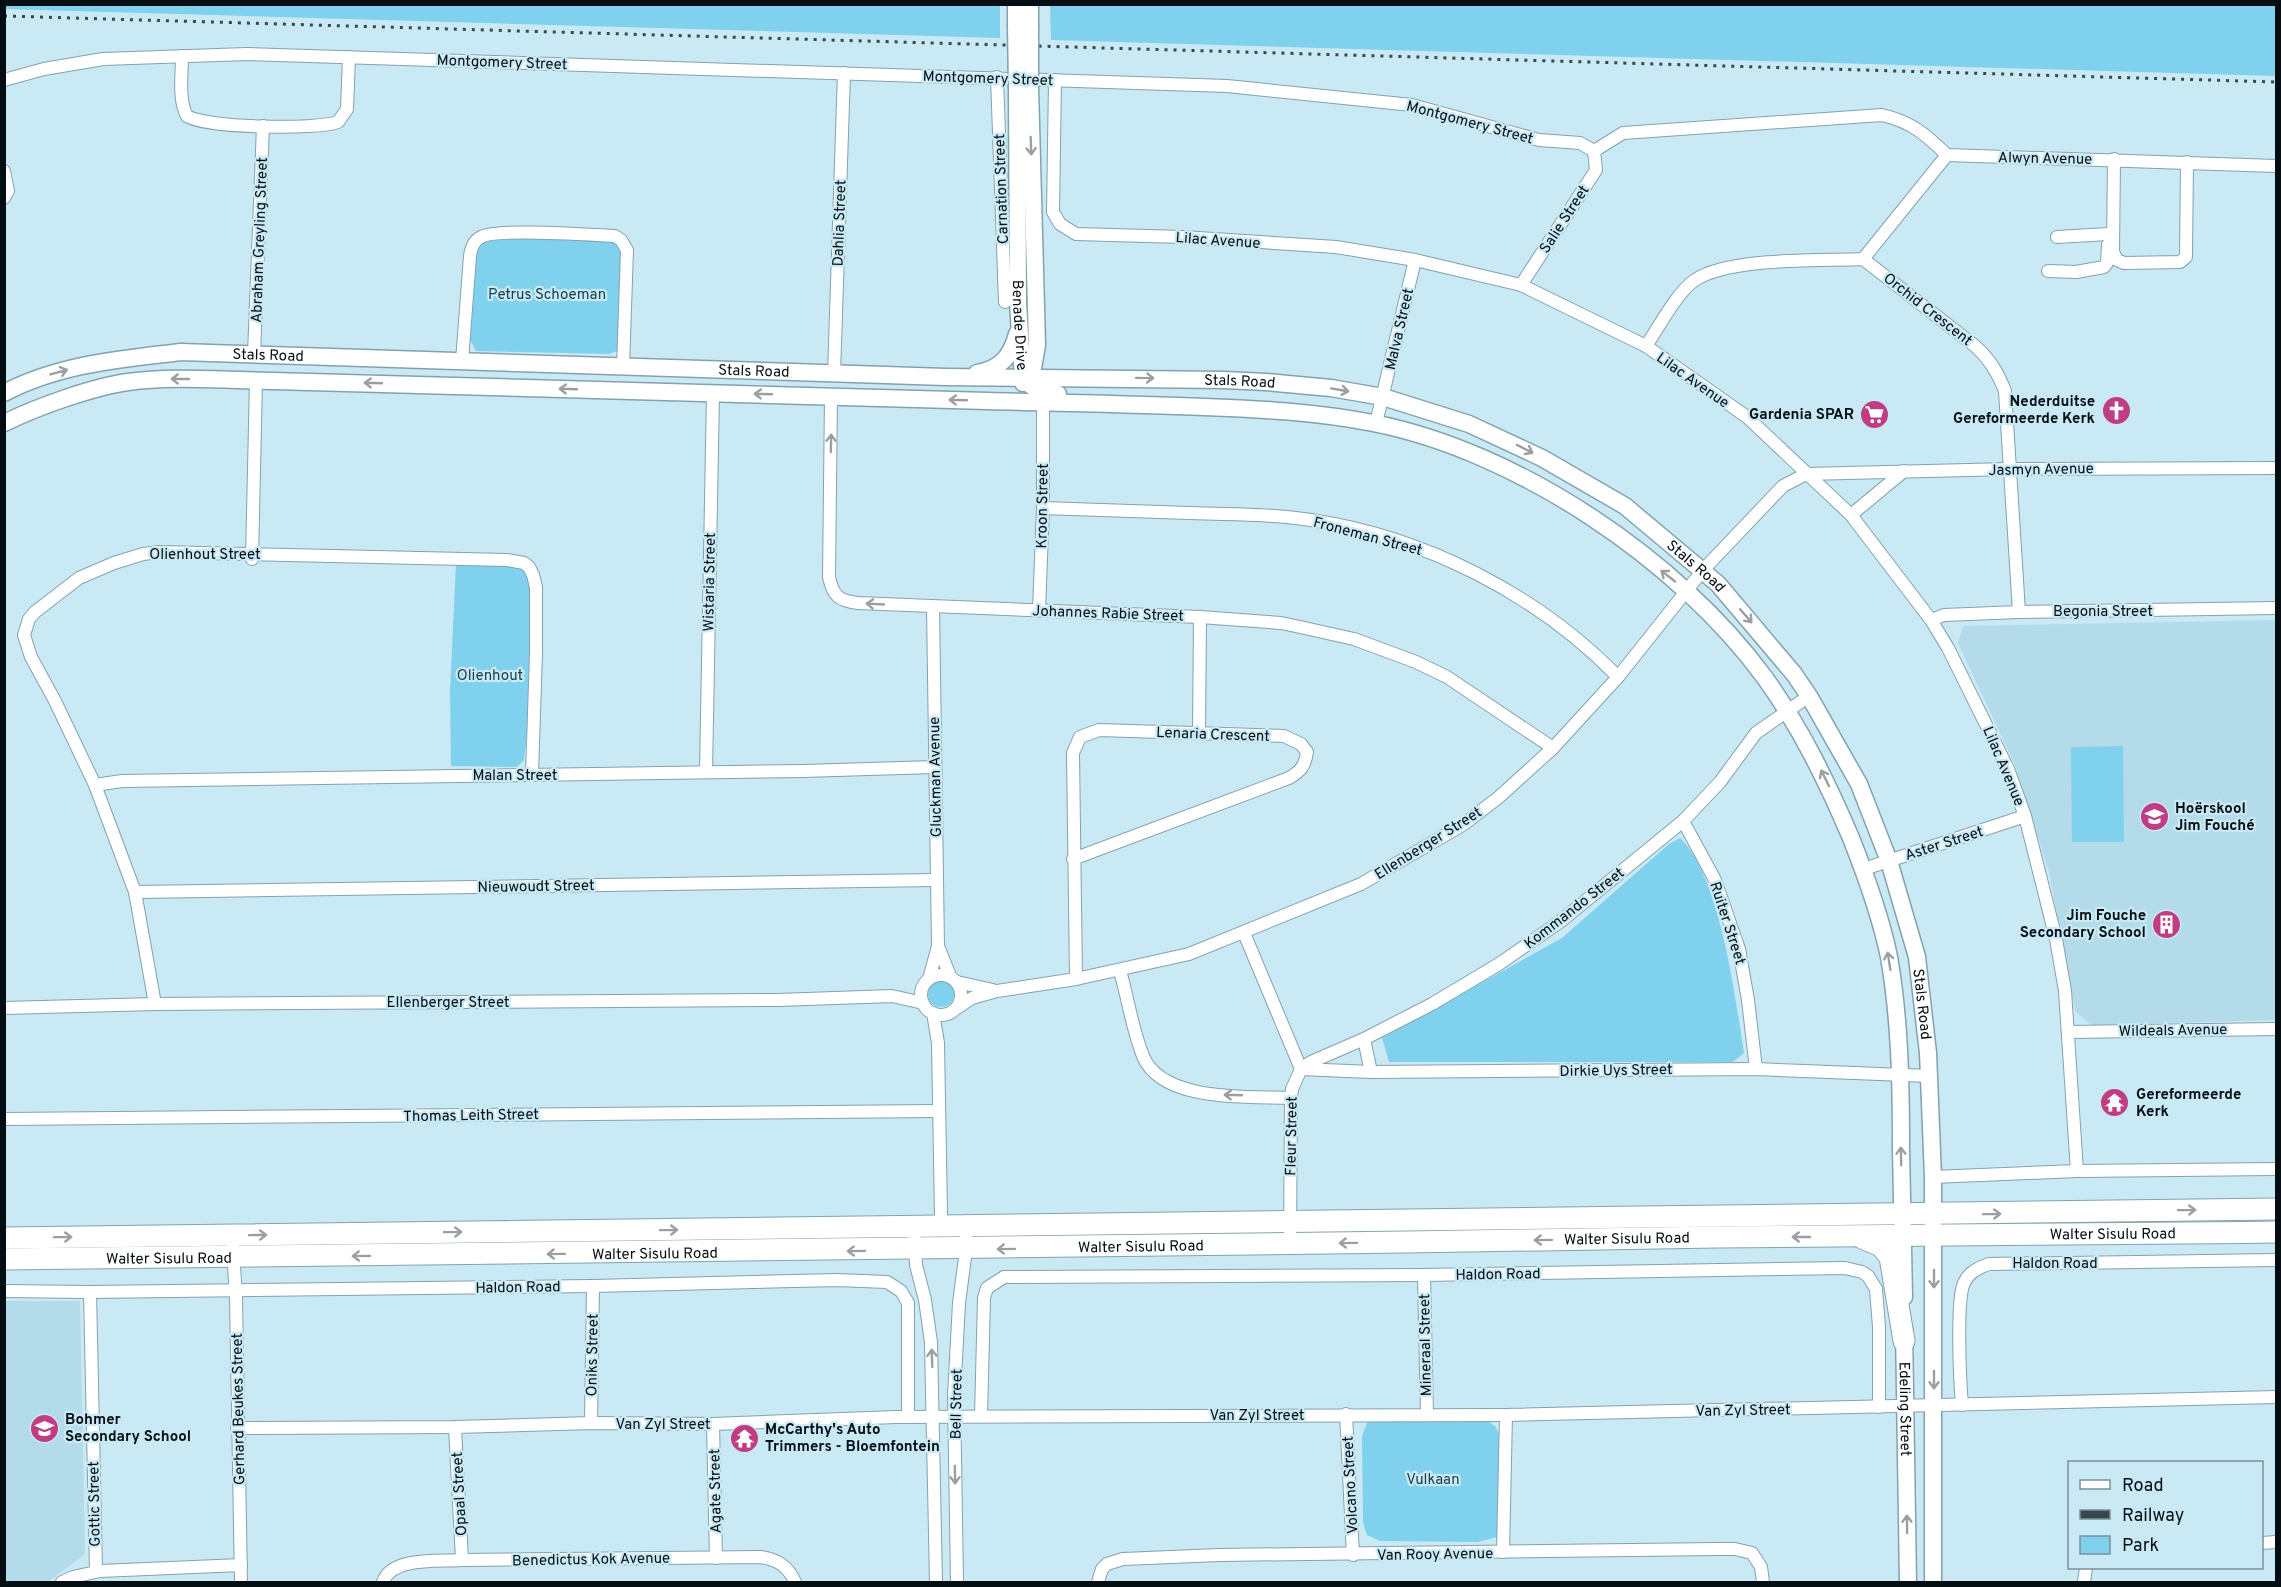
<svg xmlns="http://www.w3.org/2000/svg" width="2281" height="1587" font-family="Overpass,sans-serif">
<rect width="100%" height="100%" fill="#c9e9f5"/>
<!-- built -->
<g fill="#b3dbea">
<path d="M 2276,620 L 2276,1020 L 2091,1025 L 2075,1011 L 2049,872 L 2014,763 L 1958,643 L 1963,626 Z"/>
<path d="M 5,1301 L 80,1301 L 85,1554 L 48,1582 L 5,1582 Z"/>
</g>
<!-- green -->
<g fill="#7fd1ee">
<path d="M 5,4 L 1000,4 L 1000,38 L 5,9 Z"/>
<path d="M 1050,5 L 2276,5 L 2276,76 L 1051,40 Z"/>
<path d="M 481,234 L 605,236 L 624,247 L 620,350 L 609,354 L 476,351 L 470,340 L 471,257 Z"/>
<path d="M 456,563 L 516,563 L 533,579 L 527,732 L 524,760 L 517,767 L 451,766 L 450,690 Z"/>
<path d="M 2123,746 L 2124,842 L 2072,842 L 2071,747 Z"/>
<path d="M 1680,838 C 1721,878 1735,997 1744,1053 L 1733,1062 L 1389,1062 L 1382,1038 L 1562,938 L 1669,844 Z"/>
<circle cx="941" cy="994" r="13"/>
<path d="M 1378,1416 L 1481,1417 L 1495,1426 L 1501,1438 L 1497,1537 L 1478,1542 L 1380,1541 L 1367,1535 L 1363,1522 L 1362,1436 L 1367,1423 Z"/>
</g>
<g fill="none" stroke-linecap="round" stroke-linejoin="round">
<defs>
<g id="street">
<path d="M 182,56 C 182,74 178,100 187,116 C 206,128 316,130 338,122 L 347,109 L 349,57"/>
<path d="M 997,77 L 1005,302"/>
<path d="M 4,80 L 44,69 L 103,59 L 247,54 L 1227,86 L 1412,105 L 1539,140 L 1580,143 L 1594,151 L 1623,133 L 1882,115 C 1912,122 1925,134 1947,155"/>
<path d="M 1055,80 L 1053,212 L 1060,224 L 1076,234 L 1183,237 L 1336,247 L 1415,260 L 1521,285 L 1646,346 L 1747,417 L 1851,515 L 1931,620 L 1948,648 L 2008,769 L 2025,816 L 2056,939 L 2065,991 L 2077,1171"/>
<path d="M 1947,155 L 2276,166"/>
<path d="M 2114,159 L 2113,252 L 2117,260 L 2124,263 L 2180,262 L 2186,257 L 2187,162"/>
<path d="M 4,171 L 8,191 L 4,198"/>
<path d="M 2057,237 L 2108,234"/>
<path d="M 1863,259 L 1947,155"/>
<path d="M 2048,271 L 2076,272 L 2104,267 L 2107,263 L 2108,245"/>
<path d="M 1521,285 L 1596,170 L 1594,151"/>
<path d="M 1646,346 C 1659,327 1677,292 1695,280 C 1729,257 1820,261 1863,259 L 1975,346 C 1990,359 1998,373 2005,391 L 2019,612"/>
<path d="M 254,354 L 263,126"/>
<path d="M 462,361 L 470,256 C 471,248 473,241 481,237 C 495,228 592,235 615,236 L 621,240 L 627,250 L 623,367"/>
<path d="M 834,374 L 844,73"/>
<path d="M 831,396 L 829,577 C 833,596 839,601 858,603 L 1200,617 L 1281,623 L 1300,627 L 1354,639 L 1416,662 L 1447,677 L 1553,748"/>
<path d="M 1376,423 L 1415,260"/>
<path d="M 1043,508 C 1092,510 1140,511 1189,513 C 1229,514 1270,514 1311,520 C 1425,537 1537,594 1618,677"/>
<path d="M 1851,515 L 1904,471"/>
<path d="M 252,559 L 256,380"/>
<path d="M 1039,610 L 1043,508 L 1043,402"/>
<path d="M 1931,620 L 1944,615 L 2019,612 L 2276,608"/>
<path d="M 1199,733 L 1200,617"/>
<path d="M 706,772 L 713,393"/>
<path d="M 95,785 L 122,781 L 803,771 L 934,767"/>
<path d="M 1683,821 L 1715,880 L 1739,949 L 1748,1000 L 1756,1069"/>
<path d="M 1073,859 L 1289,778 C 1301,771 1305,766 1307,752 L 1301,744 L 1284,736 L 1099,730 L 1080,737 L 1073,753 L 1076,979"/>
<path d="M 1864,869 L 2025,816"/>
<path d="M 135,892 L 936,880"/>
<path d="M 1244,933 L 1301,1069"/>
<path d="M 938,946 L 950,976"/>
<path d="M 1120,971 C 1128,998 1132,1029 1143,1056 C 1162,1103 1250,1096 1291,1098"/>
<circle cx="941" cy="995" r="20"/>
<path d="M 929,979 L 938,946 L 933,607"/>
<path d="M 957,982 L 993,990"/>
<path d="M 155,1004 L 135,892 L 95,785 L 55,701 L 31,657 L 24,635 L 29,619 L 35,612 L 79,578 L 114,563 L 143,554 L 160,552 L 507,560 L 524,563 L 529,567 L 533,575 L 536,587 L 536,653 L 532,774"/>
<path d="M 4,1008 L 155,1004 L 778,1000 L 892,996 L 923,1003"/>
<path d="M 957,1008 L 972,998 L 997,991 L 1076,979 L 1189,954 L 1361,884 L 1464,824 L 1499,797 L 1553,748 L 1618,677 L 1703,570 L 1783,486 L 1806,474 L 2009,469 L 2276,468"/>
<path d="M 933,1013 L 938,1043 L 941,1215 L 939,1226"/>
<path d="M 2069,1032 L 2276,1029"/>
<path d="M 1364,1039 L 1371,1072"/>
<path d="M 1301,1069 L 1371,1072 L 1756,1069 L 1930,1076"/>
<path d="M 4,1119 L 938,1111"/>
<path d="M 1933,1177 L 2077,1171 L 2276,1169"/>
<path d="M 914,1227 L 916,1265 L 925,1300 L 931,1342 L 936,1582"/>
<path d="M 232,1235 L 236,1297 L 241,1582"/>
<path d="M 1290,1244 L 1291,1098 L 1292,1089 L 1301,1069 L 1311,1062 L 1364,1039 L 1432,1004 L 1499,964 L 1561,921 L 1683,821 L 1720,782 L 1756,733 L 1809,696"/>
<path d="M 1424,1275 L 1427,1415"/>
<path d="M 4,1291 L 90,1292 L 593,1286 L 837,1280 L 887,1282 L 901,1291 L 908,1303 L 908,1417"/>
<path d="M 90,1292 L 96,1571"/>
<path d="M 1962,1405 C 1960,1382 1956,1300 1964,1283 C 1969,1272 1978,1268 1989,1264 L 2276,1260"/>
<path d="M 1346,1414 L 1353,1555"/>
<path d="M 981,1416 L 984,1298 L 987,1288 L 1004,1277 L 1424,1275 L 1845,1268 L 1862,1272 L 1868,1276 L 1876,1289 L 1879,1327 L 1879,1407"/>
<path d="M 591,1423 L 593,1286"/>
<path d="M 713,1424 L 716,1558"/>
<path d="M 455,1427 L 462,1560"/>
<path d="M 237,1428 L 455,1427 L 591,1423 L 713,1424 L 896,1417 L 1506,1415 L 2276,1397"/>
<path d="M 2262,1543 L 2276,1542"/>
<path d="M 1503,1552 L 1506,1415"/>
<path d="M 62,1582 L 73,1577 L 100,1571 L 241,1565"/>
<path d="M 383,1582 C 392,1556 440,1562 462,1560 L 761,1557 C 778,1560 788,1566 795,1582"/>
<path d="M 957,1582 L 954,1396 L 959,1303 L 966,1250 L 966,1226"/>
<path d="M 1098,1582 L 1102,1569 L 1107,1564 L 1123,1559 L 1219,1555 L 1720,1549 L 1735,1549 L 1752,1553 L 1761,1567 L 1763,1582"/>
<path d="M 2084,1582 L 2086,1568"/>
</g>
<g id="secondary">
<path d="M 1016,4 L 1016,24"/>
<path d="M 1030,25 L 1030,4"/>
<path id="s1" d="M 1017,88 L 1018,303 L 1022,366 L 1030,385 L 1040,392 L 1058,394"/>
<path d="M 977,373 C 1000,369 1011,357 1017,334"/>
<path d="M 1023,383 L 1033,368 L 1037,345 L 1030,87"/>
<path id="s2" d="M 4,393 C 59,364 121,359 181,352 L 946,377 L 1224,380 L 1266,382 L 1331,388 L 1383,397 L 1469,424 L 1542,458 L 1625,506 L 1718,584 L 1794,674 L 1809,696 L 1859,784 L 1889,861 L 1917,957 L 1928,1053 L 1933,1177 L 1933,1582"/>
<path d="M 4,423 C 37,407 92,387 128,382 C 165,377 202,379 239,380 C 489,388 738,393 988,401 C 1060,403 1132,404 1204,407 C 1260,409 1317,412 1373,423 C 1517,451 1679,560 1765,678 C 1801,728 1827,782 1851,838 C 1866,876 1881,917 1889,957 C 1900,1020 1901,1085 1901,1149 C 1902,1198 1903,1247 1904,1297"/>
<path id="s3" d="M 1904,1328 L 1908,1582"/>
</g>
<g id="highway">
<path d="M 4,1238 L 2276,1209"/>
<path d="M 1862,1238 L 1881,1246 L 1890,1257 L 1904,1341"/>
<path id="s4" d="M 4,1259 C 575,1257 1146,1246 1717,1237 C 1904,1234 2090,1235 2276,1232"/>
</g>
</defs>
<!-- street casing -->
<use href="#street" stroke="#84a2ad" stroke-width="14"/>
<!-- secondary casing -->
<use href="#secondary" stroke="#84a2ad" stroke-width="19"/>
<!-- highway casing -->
<use href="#highway" stroke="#84a2ad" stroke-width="23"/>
<!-- street -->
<use href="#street" stroke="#fff" stroke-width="12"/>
<!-- secondary -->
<use href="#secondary" stroke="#fff" stroke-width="16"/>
<!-- highway -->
<use href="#highway" stroke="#fff" stroke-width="21"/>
<!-- rail -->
<path stroke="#37474d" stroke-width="3" stroke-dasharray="3 6" stroke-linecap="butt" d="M 4,16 L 2276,82"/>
<defs>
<g id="secondary-bridge">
<path d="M 1016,24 L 1017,88"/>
<path d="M 1030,25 L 1030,87"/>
</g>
</defs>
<!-- secondary-bridge casing -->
<use href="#secondary-bridge" stroke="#84a2ad" stroke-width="19" stroke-linecap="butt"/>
<!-- secondary-bridge -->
<use href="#secondary-bridge" stroke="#fff" stroke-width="16"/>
</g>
<!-- one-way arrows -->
<defs><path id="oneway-shaft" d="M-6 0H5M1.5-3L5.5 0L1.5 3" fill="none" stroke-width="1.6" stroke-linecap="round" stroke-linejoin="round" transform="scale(1.5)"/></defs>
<g stroke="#9b9fa0">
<use href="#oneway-shaft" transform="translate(1031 146) rotate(88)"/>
<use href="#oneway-shaft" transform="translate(59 372) rotate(-15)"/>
<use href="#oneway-shaft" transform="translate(1145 378) rotate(1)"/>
<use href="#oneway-shaft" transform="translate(180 379) rotate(-180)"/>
<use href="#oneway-shaft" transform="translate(373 383) rotate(-178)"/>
<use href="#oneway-shaft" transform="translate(568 389) rotate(-178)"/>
<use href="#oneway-shaft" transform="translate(1340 390) rotate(10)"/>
<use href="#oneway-shaft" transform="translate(763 394) rotate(-178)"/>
<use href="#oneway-shaft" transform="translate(958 400) rotate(-178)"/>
<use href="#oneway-shaft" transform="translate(831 443) rotate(-89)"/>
<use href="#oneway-shaft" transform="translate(1525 449) rotate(27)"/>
<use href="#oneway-shaft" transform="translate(1668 576) rotate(-142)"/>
<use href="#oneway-shaft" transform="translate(875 604) rotate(-177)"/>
<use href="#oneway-shaft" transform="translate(1746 616) rotate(49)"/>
<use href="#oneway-shaft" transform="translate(1825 778) rotate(-116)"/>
<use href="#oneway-shaft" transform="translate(1889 961) rotate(-99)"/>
<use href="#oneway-shaft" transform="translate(1233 1095) rotate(-178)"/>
<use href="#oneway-shaft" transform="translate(1901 1156) rotate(-91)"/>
<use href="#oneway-shaft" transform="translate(2187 1210) rotate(-1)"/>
<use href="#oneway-shaft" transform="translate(1992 1214) rotate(-1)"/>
<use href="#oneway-shaft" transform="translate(669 1230) rotate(-1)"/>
<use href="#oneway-shaft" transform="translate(453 1232) rotate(-1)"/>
<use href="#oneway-shaft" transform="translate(258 1235) rotate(-1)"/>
<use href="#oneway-shaft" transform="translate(63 1237) rotate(-1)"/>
<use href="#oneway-shaft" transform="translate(1801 1237) rotate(-180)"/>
<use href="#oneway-shaft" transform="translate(1543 1240) rotate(179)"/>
<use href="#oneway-shaft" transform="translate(1348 1243) rotate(179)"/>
<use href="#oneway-shaft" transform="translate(1006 1249) rotate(179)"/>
<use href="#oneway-shaft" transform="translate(856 1251) rotate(179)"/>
<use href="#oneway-shaft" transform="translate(556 1254) rotate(179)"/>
<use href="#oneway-shaft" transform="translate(361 1256) rotate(179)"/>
<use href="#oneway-shaft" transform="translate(1934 1279) rotate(90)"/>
<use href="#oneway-shaft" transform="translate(932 1358) rotate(-92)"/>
<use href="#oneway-shaft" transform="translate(1934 1380) rotate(90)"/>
<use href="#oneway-shaft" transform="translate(955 1475) rotate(89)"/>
<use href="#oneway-shaft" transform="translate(1907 1524) rotate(-91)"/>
</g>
<!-- icons -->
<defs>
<symbol id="church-disc" viewBox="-11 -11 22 22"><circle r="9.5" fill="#c03d83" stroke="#c9e9f5"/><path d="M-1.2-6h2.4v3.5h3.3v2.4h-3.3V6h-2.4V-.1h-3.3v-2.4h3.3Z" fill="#fff"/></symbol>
<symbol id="supermarket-disc" viewBox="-11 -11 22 22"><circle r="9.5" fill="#c03d83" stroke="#c9e9f5"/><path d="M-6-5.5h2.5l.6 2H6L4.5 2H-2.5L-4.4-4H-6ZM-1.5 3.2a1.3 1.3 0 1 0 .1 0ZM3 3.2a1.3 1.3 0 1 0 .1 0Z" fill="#fff"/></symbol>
<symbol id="school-disc" viewBox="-11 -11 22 22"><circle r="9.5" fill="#c03d83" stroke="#c9e9f5"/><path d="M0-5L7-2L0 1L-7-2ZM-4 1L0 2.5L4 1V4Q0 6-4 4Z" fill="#fff"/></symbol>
<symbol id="building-disc" viewBox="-11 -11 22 22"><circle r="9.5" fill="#c03d83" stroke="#c9e9f5"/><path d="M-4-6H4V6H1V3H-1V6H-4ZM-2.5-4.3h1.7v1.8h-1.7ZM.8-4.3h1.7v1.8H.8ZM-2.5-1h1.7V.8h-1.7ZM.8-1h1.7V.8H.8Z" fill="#fff"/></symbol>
<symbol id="temple-disc" viewBox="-11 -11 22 22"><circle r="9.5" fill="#c03d83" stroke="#c9e9f5"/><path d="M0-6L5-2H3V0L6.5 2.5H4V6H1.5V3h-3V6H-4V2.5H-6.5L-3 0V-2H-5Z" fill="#fff"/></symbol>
</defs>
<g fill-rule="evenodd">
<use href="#church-disc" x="2100" y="394" width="33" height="33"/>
<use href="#supermarket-disc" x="1858" y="398" width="33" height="33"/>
<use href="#school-disc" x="2138" y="800" width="33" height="33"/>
<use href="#building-disc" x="2150" y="908" width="33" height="33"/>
<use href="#temple-disc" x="2098" y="1086" width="33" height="33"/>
<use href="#school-disc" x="28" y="1412" width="33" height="33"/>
<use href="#temple-disc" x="728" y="1422" width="33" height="33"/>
</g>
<g text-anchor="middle" stroke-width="4.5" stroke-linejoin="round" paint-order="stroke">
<!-- street labels -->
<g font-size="15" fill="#040e12" stroke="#c9e9f5">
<text transform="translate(502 62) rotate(2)" y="5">Montgomery Street</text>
<text transform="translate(988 78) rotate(2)" y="5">Montgomery Street</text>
<text transform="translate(1470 122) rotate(15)" y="5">Montgomery Street</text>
<text transform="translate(2045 158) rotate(1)" y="5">Alwyn Avenue</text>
<text transform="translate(1001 189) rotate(-92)" y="5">Carnation Street</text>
<text transform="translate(1564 219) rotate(-57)" y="5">Salie Street</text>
<text transform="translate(839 223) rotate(-88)" y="5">Dahlia Street</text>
<text transform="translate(259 240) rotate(-88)" y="5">Abraham Greyling Street</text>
<text transform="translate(1218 240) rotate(4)" y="5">Lilac Avenue</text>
<text transform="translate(1928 309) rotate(38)" y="5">Orchid Crescent</text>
<text dy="5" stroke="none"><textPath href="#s1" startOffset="237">Benade Drive</textPath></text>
<text transform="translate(1399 329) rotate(-77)" y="5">Malva Street</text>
<text dy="5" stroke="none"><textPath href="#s2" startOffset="270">Stals Road</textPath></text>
<text dy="5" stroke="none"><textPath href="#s2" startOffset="756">Stals Road</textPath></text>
<text transform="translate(1693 380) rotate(35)" y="5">Lilac Avenue</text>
<text dy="5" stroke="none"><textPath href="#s2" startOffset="1242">Stals Road</textPath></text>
<text transform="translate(2041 469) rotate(-1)" y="5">Jasmyn Avenue</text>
<text transform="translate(1042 506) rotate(-89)" y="5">Kroon Street</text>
<text transform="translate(1368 536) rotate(15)" y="5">Froneman Street</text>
<text x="205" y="559">Olienhout Street</text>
<text dy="5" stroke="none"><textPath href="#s2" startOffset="1746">Stals Road</textPath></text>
<text transform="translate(709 582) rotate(-89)" y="5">Wistaria Street</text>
<text x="2103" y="616">Begonia Street</text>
<text transform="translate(1108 613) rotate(2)" y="5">Johannes Rabie Street</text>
<text transform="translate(1213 734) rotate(2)" y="5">Lenaria Crescent</text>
<text transform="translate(2004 766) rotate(67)" y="5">Lilac Avenue</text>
<text x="515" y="780">Malan Street</text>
<text transform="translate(935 777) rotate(-91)" y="5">Gluckman Avenue</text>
<text transform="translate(1428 843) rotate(-32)" y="5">Ellenberger Street</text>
<text transform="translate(1944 843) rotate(-18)" y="5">Aster Street</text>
<text transform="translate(536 886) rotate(-1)" y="5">Nieuwoudt Street</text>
<text transform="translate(1574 908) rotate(-38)" y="5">Kommando Street</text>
<text transform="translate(1728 923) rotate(72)" y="5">Ruiter Street</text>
<text x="448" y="1007">Ellenberger Street</text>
<text dy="5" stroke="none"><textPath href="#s2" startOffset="2250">Stals Road</textPath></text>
<text transform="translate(2173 1030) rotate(-1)" y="5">Wildeals Avenue</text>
<text transform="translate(1616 1070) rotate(-1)" y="5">Dirkie Uys Street</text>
<text transform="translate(471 1115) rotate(-1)" y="5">Thomas Leith Street</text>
<text transform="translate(1291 1136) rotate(-89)" y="5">Fleur Street</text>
<text dy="5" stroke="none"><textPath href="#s4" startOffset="2109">Walter Sisulu Road</textPath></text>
<text dy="5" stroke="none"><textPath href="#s4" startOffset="1623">Walter Sisulu Road</textPath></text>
<text dy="5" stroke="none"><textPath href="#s4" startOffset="1137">Walter Sisulu Road</textPath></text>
<text dy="5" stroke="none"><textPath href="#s4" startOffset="651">Walter Sisulu Road</textPath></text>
<text dy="5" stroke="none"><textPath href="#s4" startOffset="165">Walter Sisulu Road</textPath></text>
<text x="2055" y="1268">Haldon Road</text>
<text transform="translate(1498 1274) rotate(-1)" y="5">Haldon Road</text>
<text transform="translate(518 1287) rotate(-1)" y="5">Haldon Road</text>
<text transform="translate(1425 1345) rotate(-91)" y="5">Mineraal Street</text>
<text transform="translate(592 1355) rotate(-89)" y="5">Oniks Street</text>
<text transform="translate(956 1404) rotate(-89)" y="5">Bell Street</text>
<text transform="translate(238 1409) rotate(-91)" y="5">Gerhard Beukes Street</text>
<text dy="5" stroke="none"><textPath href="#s3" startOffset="81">Edeling Street</textPath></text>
<text transform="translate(1743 1410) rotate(-1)" y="5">Van Zyl Street</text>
<text x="1257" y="1420">Van Zyl Street</text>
<text x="663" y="1429">Van Zyl Street</text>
<text transform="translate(1350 1485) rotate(-93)" y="5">Volcano Street</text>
<text transform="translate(715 1491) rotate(-91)" y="5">Agate Street</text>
<text transform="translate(459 1494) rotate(-93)" y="5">Opaal Street</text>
<text transform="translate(94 1504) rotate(-91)" y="5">Gottic Street</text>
<text transform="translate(1435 1554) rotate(-1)" y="5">Van Rooy Avenue</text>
<text transform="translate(591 1559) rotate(-1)" y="5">Benedictus Kok Avenue</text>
</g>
<!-- park labels -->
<g font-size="15" fill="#164250" stroke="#c9e9f5">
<text x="547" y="299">Petrus Schoeman</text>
<text x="490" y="680">Olienhout</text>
<text x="1433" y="1484">Vulkaan</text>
</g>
<!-- poi labels -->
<g font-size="15" font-weight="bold" fill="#040e12" stroke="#c9e9f5" text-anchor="start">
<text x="2095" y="406" text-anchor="end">Nederduitse<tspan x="2095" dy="17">Gereformeerde Kerk</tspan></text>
<text x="1854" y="419" text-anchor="end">Gardenia SPAR</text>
<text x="2175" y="813">Hoërskool<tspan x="2175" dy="17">Jim Fouché</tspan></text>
<text x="2146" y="920" text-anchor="end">Jim Fouche<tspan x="2146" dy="17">Secondary School</tspan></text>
<text x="2136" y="1099">Gereformeerde<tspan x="2136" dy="17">Kerk</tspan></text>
<text x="65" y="1424">Bohmer<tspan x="65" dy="17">Secondary School</tspan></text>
<text x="765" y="1434">McCarthy's Auto<tspan x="765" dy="17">Trimmers - Bloemfontein</tspan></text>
</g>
</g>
<!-- border -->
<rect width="2281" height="1587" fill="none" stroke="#040e12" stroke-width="12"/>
<!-- legend -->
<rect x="2068" y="1461" width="195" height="108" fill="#c9e9f5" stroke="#7a919a" stroke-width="1.5"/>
<rect x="2080" y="1480" width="30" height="9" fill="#ffffff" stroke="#7a919a" stroke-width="1.5"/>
<text x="2122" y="1491" font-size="18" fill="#040e12">Road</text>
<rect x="2080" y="1510" width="30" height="9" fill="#37474d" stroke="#7a919a" stroke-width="1.5"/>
<text x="2122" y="1521" font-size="18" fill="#040e12">Railway</text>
<rect x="2080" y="1536" width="30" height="18" fill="#7fd1ee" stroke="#7a919a" stroke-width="1.5"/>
<text x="2122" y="1551" font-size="18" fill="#040e12">Park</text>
</svg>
